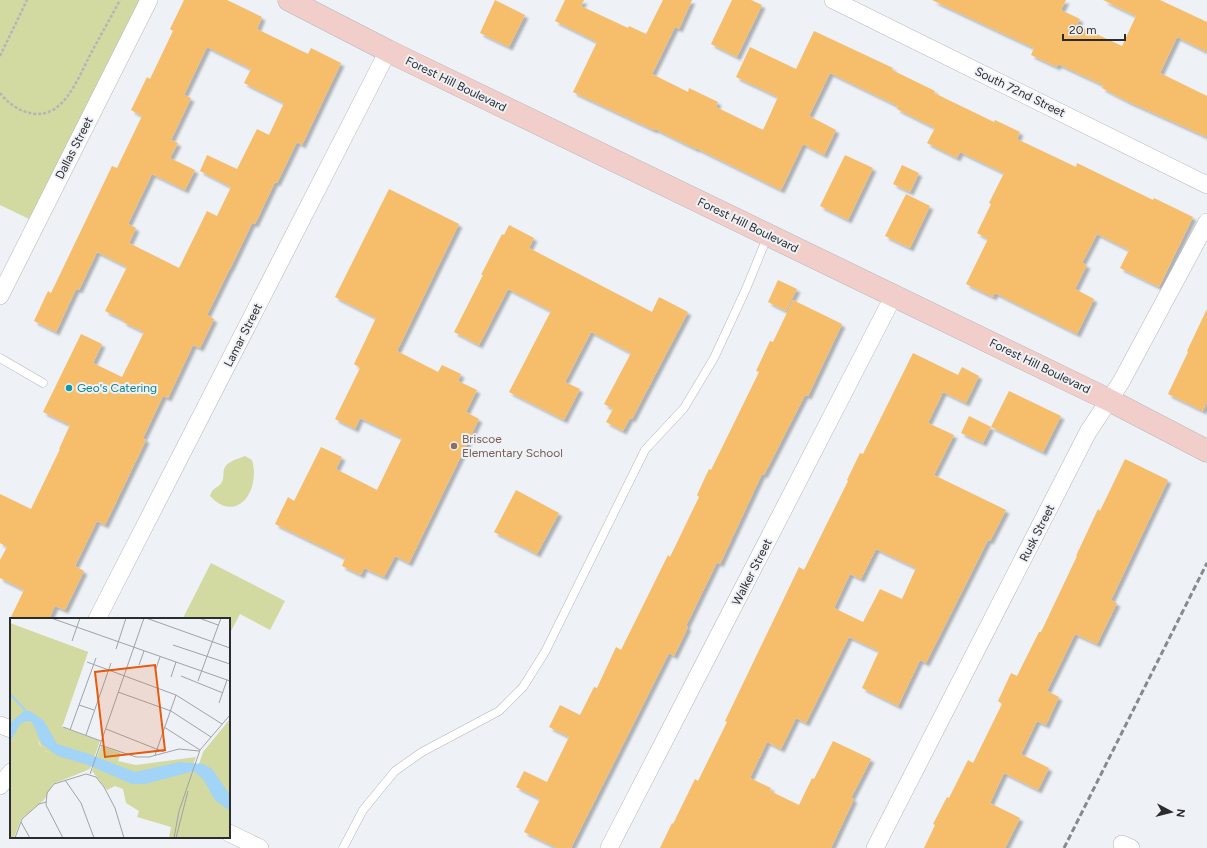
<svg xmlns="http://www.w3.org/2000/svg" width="1207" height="848" font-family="Figtree,sans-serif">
<defs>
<filter id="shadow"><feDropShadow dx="3.5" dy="3.5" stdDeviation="1" flood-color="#0004"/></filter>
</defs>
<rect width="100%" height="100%" fill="#eef2f6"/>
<!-- green -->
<g fill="#d2d9a1">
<path d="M 0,0 L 141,0 L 29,219 L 0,205 Z"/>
<path d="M 245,456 L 252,460 C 261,490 237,525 210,496 C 213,486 218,489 222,482 C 224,478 223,473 224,469 C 227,461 238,459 245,456 Z"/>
<path d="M 211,563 L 285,601 L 270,630 L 240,614 L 229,635 L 229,619 L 185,619 L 183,618 Z"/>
</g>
<!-- building -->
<g fill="#f6bd6b" fill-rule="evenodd" filter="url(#shadow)">
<path d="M 184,0 L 227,0 L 262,17 L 257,29 L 308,54 L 311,48 L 341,63 L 302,145 L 297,142 L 277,183 L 275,182 L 255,224 L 252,223 L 230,269 L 230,268 L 207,315 L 214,319 L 200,348 L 193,345 L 168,398 L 163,396 L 143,438 L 146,440 L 105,525 L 97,521 L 75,566 L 84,571 L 65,610 L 55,606 L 49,619 L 10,619 L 24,590 L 0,578 L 0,560 L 7,547 L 0,543 L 0,494 L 31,509 L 60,449 L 59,449 L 70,425 L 43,412 L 81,334 L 102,344 L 93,363 L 122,377 L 144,332 L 123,322 L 124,320 L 105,311 L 127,267 L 97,252 L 79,290 L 76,289 L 56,332 L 34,321 L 48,291 L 51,293 L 112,166 L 117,168 L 142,116 L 131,110 L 147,77 L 150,79 L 173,31 L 170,29 ZM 207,47 L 251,69 L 244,83 L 284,103 L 269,135 L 257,129 L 237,169 L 207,155 L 200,171 L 231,187 L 217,216 L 207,211 L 179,268 L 129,243 L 136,228 L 128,224 L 152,174 L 185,190 L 195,170 L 170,158 L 178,143 L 171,140 L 191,98 L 184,95 Z"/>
<path d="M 495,0 L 525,15 L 509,47 L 480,33 Z"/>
<path d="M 565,0 L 584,0 L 581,6 L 628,28 L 629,26 L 646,34 L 663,0 L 692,0 L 679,29 L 675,27 L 652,74 L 688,92 L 689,88 L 718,102 L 716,107 L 763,130 L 778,97 L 736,77 L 750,47 L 796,69 L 814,31 L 893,68 L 892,70 L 935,91 L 934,93 L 994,122 L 995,120 L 1020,132 L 1017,139 L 1076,167 L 1077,163 L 1153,200 L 1154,198 L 1193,217 L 1159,287 L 1120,268 L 1129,250 L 1097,234 L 1082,263 L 1087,265 L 1075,289 L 1094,299 L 1077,334 L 995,293 L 993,297 L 966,284 L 988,239 L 977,233 L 991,204 L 989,203 L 1004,173 L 960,152 L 957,158 L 927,143 L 935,128 L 897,109 L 898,106 L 830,73 L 809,116 L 836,130 L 824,155 L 803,144 L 781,190 L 696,148 L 696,149 L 655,129 L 654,130 L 573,92 L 597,42 L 555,21 Z"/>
<path d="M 732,0 L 751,0 L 762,5 L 737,57 L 711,44 Z"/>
<path d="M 932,0 L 1066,0 L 1061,10 L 1080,19 L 1077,25 L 1122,46 L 1136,16 L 1103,0 L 1160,0 L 1207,22 L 1207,52 L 1177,37 L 1160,73 L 1207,96 L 1207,137 L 1127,101 L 1102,88 L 1103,85 L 1058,64 L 1057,67 L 1031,55 L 1034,48 Z"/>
<path d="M 845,155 L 873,168 L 848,220 L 820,206 Z"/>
<path d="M 902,165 L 919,173 L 910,192 L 893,184 Z"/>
<path d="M 389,189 L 459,224 L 397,351 L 438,372 L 442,365 L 461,374 L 458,381 L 477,390 L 466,412 L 479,419 L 409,563 L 395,556 L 384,577 L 364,568 L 361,575 L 342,566 L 345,558 L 275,524 L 288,497 L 294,501 L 321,447 L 342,457 L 336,469 L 377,490 L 402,438 L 360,418 L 355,429 L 335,419 L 360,368 L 354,364 L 376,318 L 335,297 Z"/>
<path d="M 906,194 L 930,206 L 910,248 L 885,236 Z"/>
<path d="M 509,225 L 534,238 L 529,248 L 652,312 L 659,297 L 688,312 L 632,419 L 630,418 L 623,431 L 606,422 L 613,409 L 604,404 L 631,353 L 591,332 L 565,382 L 580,389 L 564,420 L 509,392 L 551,311 L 508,289 L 479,345 L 454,332 L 483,275 L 481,275 L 502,234 L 504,235 Z"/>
<path d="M 778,280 L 797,289 L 786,311 L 768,302 Z"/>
<path d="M 793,300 L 842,324 L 808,396 L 805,395 L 764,475 L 762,474 L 720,564 L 717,562 L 686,626 L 688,627 L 674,656 L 669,653 L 571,848 L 557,848 L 524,832 L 540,799 L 516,787 L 524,771 L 547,782 L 569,737 L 549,727 L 560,705 L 580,715 L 594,687 L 597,688 L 616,647 L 621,650 L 668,555 L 670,557 L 699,497 L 697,495 L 709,469 L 711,470 L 759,372 L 756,371 L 770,341 L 773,342 Z"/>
<path d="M 1207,309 L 1207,402 L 1203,411 L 1168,394 L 1188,352 L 1187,351 Z"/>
<path d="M 913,353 L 958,375 L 962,367 L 979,376 L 966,403 L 943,392 L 928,423 L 954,435 L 934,475 L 1006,510 L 990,541 L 988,540 L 926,663 L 920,660 L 898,706 L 862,688 L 879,651 L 849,637 L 806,723 L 796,718 L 781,749 L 767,742 L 750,778 L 771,788 L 770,791 L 799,805 L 812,778 L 814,779 L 833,741 L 871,759 L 851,798 L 854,799 L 831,848 L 660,848 L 672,823 L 673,824 L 695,779 L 698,781 L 727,722 L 725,721 L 799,567 L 804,570 L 848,481 L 847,480 L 860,453 L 863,454 ZM 876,549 L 916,568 L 902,599 L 880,589 L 863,622 L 834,608 L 850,574 L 861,579 Z"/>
<path d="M 1009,391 L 1061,416 L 1043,452 L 991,427 Z"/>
<path d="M 969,416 L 991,427 L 983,443 L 961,433 Z"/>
<path d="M 1125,459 L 1168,480 L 1111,600 L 1117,603 L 1097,644 L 1075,634 L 1047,691 L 1059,697 L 1046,725 L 1037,721 L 1021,754 L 1049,768 L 1038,790 L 1004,773 L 990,803 L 1020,818 L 1005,848 L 924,848 L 935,825 L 933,824 L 947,797 L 949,798 L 968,760 L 973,763 L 1002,704 L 998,701 L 1011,673 L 1017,676 L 1039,632 L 1041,632 L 1077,556 L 1076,556 L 1098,509 L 1100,511 Z"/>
<path d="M 516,490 L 559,513 L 537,554 L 494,532 Z"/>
</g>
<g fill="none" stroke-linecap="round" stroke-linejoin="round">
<defs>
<g id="lane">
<path d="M 0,358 L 43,383"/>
<path d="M 343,848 L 363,810 L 395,771 L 422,752 L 499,711 L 523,687 L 545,652 L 645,450 L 684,408 L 714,358 L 746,289 L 768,235"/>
</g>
<g id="street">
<path d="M 833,0 L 1207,185"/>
<path d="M 0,296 L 149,0"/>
<path d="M 97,619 L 388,51"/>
<path d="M 0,725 L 11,729"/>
<path d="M 0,786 L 11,772"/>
<path d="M 229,833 L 260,848"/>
<path d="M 1122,844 L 1131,848"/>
<path d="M 609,848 L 894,295"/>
<path d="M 875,848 L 1088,432 L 1121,382 L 1207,222"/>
</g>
<path id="secondary" d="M 289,0 L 388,51 L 1109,400 L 1207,451"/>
</defs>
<!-- lane casing -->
<use href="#lane" stroke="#b3b7bb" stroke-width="9"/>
<!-- street casing -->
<use href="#street" stroke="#b3b7bb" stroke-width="18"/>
<!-- secondary casing -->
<use href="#secondary" stroke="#b3b7bb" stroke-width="23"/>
<!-- path -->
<g stroke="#b3b6b9" stroke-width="2.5" stroke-dasharray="3 2" stroke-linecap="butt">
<path d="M 0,56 L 27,0"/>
<path d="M 0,93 C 12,109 37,122 56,108 C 71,97 81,73 89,57 C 99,38 110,19 120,0"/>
</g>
<!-- lane -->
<use href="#lane" stroke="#fff" stroke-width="8"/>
<!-- street -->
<use href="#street" stroke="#fff" stroke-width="17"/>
<!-- secondary -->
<use href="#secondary" stroke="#f2ceca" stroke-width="22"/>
<!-- rail -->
<path stroke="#878a8d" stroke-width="3" stroke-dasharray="6 3" stroke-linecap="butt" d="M 1064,848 L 1207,563"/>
</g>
<!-- markers -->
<circle fill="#0f9aa8" stroke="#eef2f6" stroke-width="1.5" cx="69" cy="388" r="4"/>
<circle fill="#8d6e63" stroke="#eef2f6" stroke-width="1.5" cx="454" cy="446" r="4"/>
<g text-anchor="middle" stroke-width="4" stroke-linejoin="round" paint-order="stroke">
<!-- street labels -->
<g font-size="12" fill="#2b2c2e" stroke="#eef2f6">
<text transform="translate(456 84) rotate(26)" y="4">Forest Hill Boulevard</text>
<text transform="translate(1020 92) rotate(26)" y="4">South 72nd Street</text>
<text transform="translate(74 148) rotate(-63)" y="4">Dallas Street</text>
<text transform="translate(748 225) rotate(26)" y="4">Forest Hill Boulevard</text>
<text transform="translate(243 335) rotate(-63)" y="4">Lamar Street</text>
<text transform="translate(1040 366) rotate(26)" y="4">Forest Hill Boulevard</text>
<text transform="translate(1037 533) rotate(-63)" y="4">Rusk Street</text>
<text transform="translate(752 572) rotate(-63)" y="4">Walker Street</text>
</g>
<!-- culture labels -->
<g font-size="12" fill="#0d838f" stroke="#eef2f6" text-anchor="start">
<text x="77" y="392">Geo's Catering</text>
</g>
<!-- education labels -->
<g font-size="12" fill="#785e54" stroke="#eef2f6" text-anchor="start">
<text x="462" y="443">Briscoe<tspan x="462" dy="14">Elementary School</tspan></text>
</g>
</g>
<!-- overview -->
<g transform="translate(10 618)">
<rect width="220" height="220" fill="#eef2f6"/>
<path d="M 0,5 L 78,34 L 52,109 L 90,123 L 80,151 L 44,138 L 33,131 L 26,119 L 5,117 L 0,126 ZM 220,101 L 220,220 L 159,220 L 161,209 L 127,199 L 129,193 L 116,185 L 113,171 L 105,168 L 97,172 L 82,153 L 91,128 L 111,135 L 108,143 L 126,147 L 186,139 L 180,154 L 186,155 L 193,134 Z" fill="#d2d9a1"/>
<path d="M 42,21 L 78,34 L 53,106 L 37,101 L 35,98 L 50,71 L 49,59 L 58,41 L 58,35 L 44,28 ZM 17,61 L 33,62 L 36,64 L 33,66 L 14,63 ZM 13,77 L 20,79 L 42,79 L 34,91 L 11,85 L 6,79 ZM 203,192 L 220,201 L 220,218 L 192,220 L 185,205 L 195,194 Z" fill="#d2d9a1"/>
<path d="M 17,105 L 24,109 L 29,126 L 37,134 L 80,151 L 43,166 L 34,182 L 11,201 L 4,220 L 0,220 L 0,126 L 10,107 Z" fill="#d2d9a1"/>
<path d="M 14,93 L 20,93 L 34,103 L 47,126 L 76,135 L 125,154 L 170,144 L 193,146 L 202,151 L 220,177 L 220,193 L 205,182 L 193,161 L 186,155 L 180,154 L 135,166 L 122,166 L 78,147 L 48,138 L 32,126 L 22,104 L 16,103 L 10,106 L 0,124 L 0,105 Z" fill="#a1d4f6"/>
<path fill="none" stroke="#a1d4f6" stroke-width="2" d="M 0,76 L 16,93"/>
<path fill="none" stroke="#a0a3a6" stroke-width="1" d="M 41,0 L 220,63M 136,0 L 220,30M 189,0 L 208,7M 62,23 L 70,0M 163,27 L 220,46M 106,31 L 116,0M 77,44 L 166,77 L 212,106M 129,47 L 134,33M 145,53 L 150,39M 171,58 L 213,75M 161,59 L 166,44M 188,63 L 211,0M 108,74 L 161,93 L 201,119M 209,85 L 217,62M 69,87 L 84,92M 53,109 L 91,123M 154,109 L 190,132M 96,111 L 154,134M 60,112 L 86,40M 76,117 L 101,45M 90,127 L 126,139 L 139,139 L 169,131 L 189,133M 145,137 L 166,77M 80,156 L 134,0M 55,162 L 71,185 L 84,220M 11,204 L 20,220M 5,220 L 12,201 L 29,186 L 36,184M 53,220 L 36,187 L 37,175 L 44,166 L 76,156 L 86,159 L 94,169 L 105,190 L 114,220M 124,220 L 141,220M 164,220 L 169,193 L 190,132 L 220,97M 166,220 L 178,173"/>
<path fill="#e8590c" fill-opacity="0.15" stroke="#e8590c" stroke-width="2" d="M 145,47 L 155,132 L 95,139 L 85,54 Z"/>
<rect width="220" height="220" fill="none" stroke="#2b2c2e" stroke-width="2"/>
</g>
<!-- north arrow -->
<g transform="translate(1171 812) rotate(97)" stroke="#eef2f6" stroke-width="3" paint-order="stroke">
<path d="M0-3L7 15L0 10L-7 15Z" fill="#2b2c2e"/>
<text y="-6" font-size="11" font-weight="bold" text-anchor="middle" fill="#2b2c2e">N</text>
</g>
<!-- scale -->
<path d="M1063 34v6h62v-6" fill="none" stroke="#2b2c2e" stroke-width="2"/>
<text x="1069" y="34" font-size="12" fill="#2b2c2e" stroke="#eef2f6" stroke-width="3" paint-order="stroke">20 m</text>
</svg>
